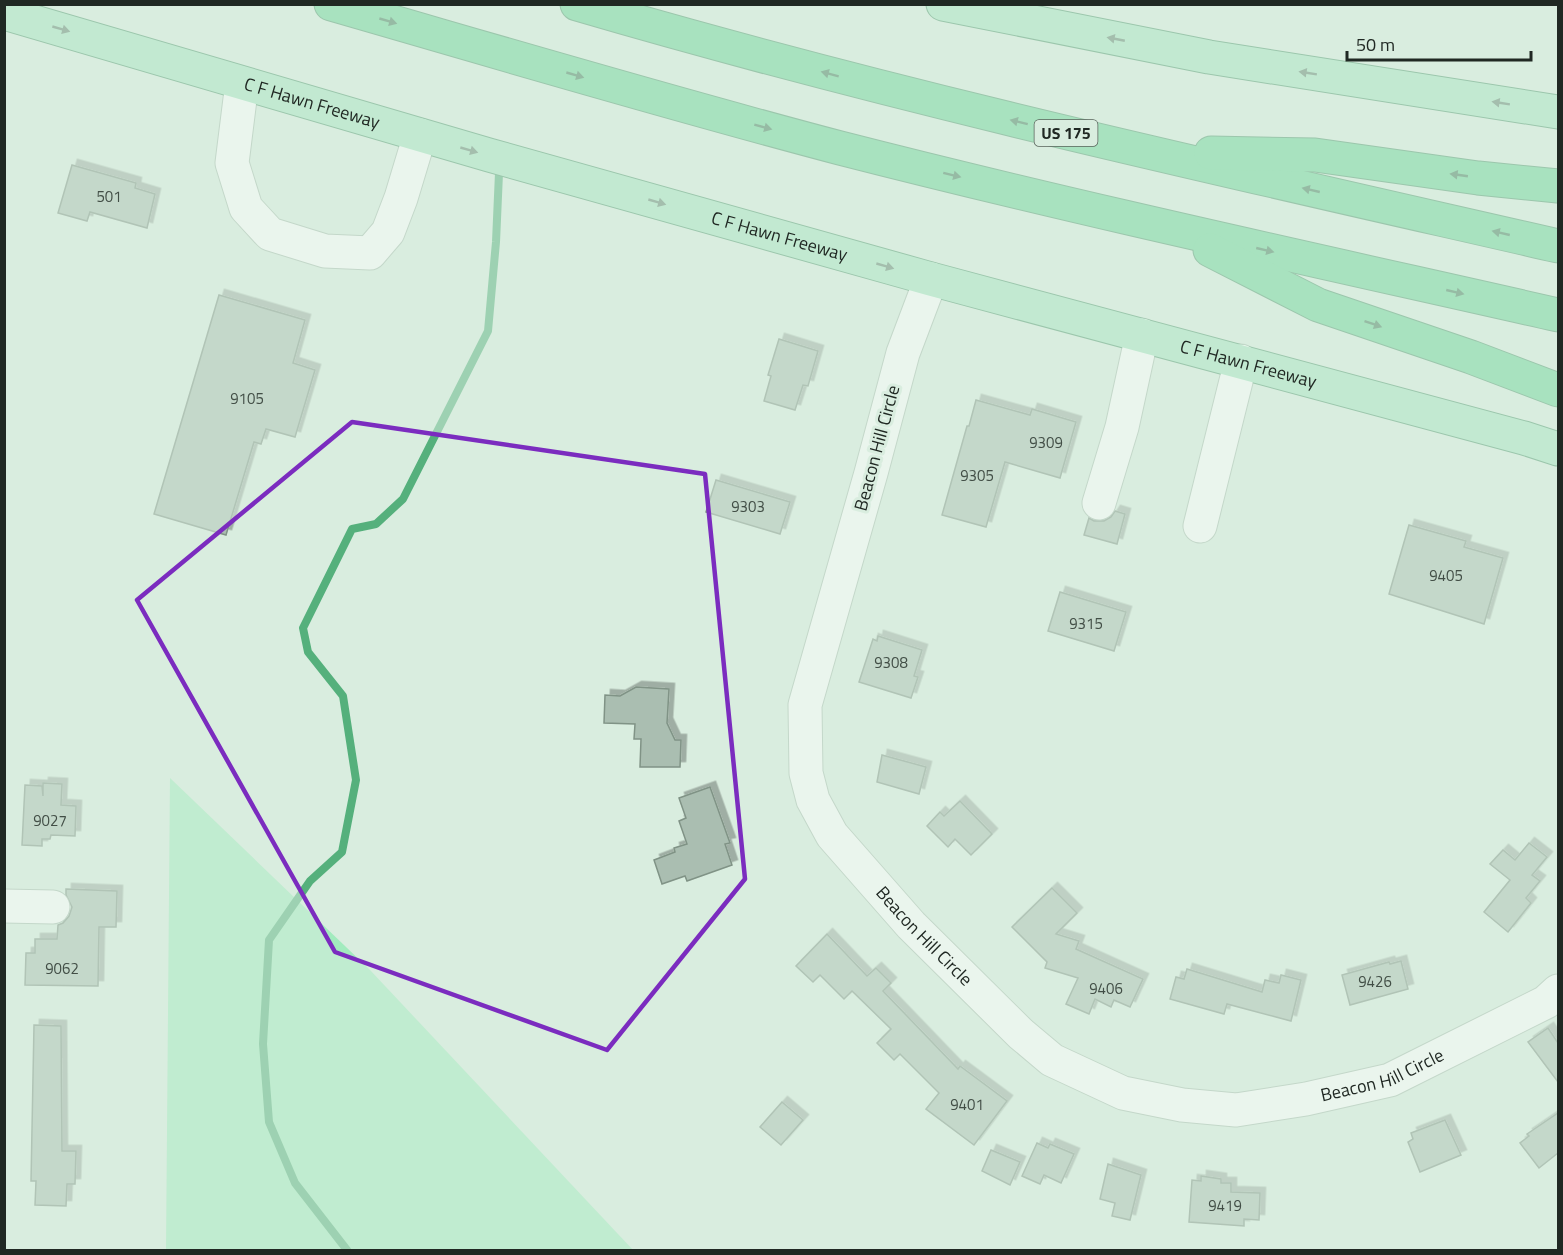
<svg xmlns="http://www.w3.org/2000/svg" width="1563" height="1255" font-family="'Titillium Web',sans-serif">
<defs>
<filter id="shadow"><feDropShadow dx="5.5" dy="-5.5" stdDeviation="0" flood-color="#0004"/></filter>
</defs>
<rect width="100%" height="100%" fill="#d9eddf"/>
<!-- green -->
<path fill="#a2ebbe" d="M 170,778 L 370,970 L 633,1250 L 166,1250 Z"/>
<g fill="none" stroke-linecap="round" stroke-linejoin="round">
<!-- stream -->
<path stroke="#55b07c" stroke-width="8" d="M 347,1250 L 295,1183 L 269,1122 L 263,1044 L 269,940 L 310,881 L 342,852 L 356,780 L 343,696 L 308,652 L 303,628 L 352,529 L 376,524 L 403,499 L 488,331 L 496,242 L 499,173"/>
</g>
<!-- building -->
<g fill="#aabeb1" stroke="#809386" stroke-width="1.5" filter="url(#shadow)">
<path d="M 72,165 L 136,183 L 135,188 L 155,194 L 147,228 L 90,212 L 87,221 L 58,213 Z"/>
<path d="M 219,295 L 305,320 L 293,363 L 315,370 L 295,437 L 266,429 L 261,444 L 254,442 L 226,535 L 154,514 Z"/>
<path d="M 779,339 L 818,351 L 808,386 L 803,385 L 795,410 L 764,401 L 771,376 L 768,375 Z"/>
<path d="M 976,400 L 1030,415 L 1032,409 L 1076,422 L 1060,478 L 1005,462 L 986,527 L 942,515 L 967,426 L 969,426 Z"/>
<path d="M 716,480 L 790,502 L 780,534 L 706,512 Z"/>
<path d="M 1115,511 L 1125,514 L 1117,544 L 1084,535 L 1089,518 L 1094,521 L 1104,521 L 1111,517 Z"/>
<path d="M 1409,525 L 1466,541 L 1464,547 L 1503,558 L 1484,624 L 1389,594 Z"/>
<path d="M 1060,592 L 1126,612 L 1114,651 L 1048,631 Z"/>
<path d="M 878,636 L 922,650 L 914,676 L 918,677 L 911,698 L 859,682 L 873,639 L 877,641 Z"/>
<path d="M 636,687 L 669,689 L 667,723 L 675,740 L 681,740 L 680,767 L 640,767 L 641,739 L 634,739 L 635,724 L 604,723 L 605,695 L 620,696 Z"/>
<path d="M 882,755 L 926,767 L 919,794 L 877,782 Z"/>
<path d="M 43,783 L 62,784 L 61,805 L 76,806 L 75,836 L 51,835 L 50,839 L 42,839 L 42,846 L 22,845 L 25,785 L 42,786 L 43,796 Z"/>
<path d="M 710,787 L 730,843 L 725,844 L 732,865 L 687,881 L 685,876 L 662,884 L 654,860 L 675,852 L 674,848 L 687,844 L 679,821 L 686,818 L 679,798 Z"/>
<path d="M 960,801 L 992,834 L 971,855 L 955,839 L 948,847 L 927,826 L 940,812 L 944,816 Z"/>
<path d="M 1529,843 L 1547,857 L 1532,875 L 1540,881 L 1526,898 L 1531,903 L 1508,932 L 1484,912 L 1510,880 L 1490,864 L 1503,850 L 1515,860 Z"/>
<path d="M 1052,888 L 1077,913 L 1056,934 L 1079,941 L 1076,949 L 1143,979 L 1130,1007 L 1114,1000 L 1111,1007 L 1095,999 L 1089,1014 L 1066,1004 L 1078,978 L 1045,968 L 1047,962 L 1012,927 Z"/>
<path d="M 66,889 L 117,891 L 116,927 L 99,927 L 98,986 L 25,985 L 26,953 L 35,953 L 35,939 L 57,939 L 58,925 L 63,923 L 69,916 L 72,907 L 66,895 Z"/>
<path d="M 827,934 L 867,976 L 876,968 L 891,983 L 883,991 L 958,1069 L 960,1066 L 1007,1101 L 974,1145 L 926,1109 L 939,1093 L 900,1054 L 894,1060 L 877,1043 L 891,1029 L 852,991 L 844,999 L 820,975 L 813,982 L 796,966 Z"/>
<path d="M 1401,961 L 1408,989 L 1350,1005 L 1342,975 L 1389,962 L 1390,964 Z"/>
<path d="M 1187,969 L 1262,992 L 1265,980 L 1279,983 L 1281,975 L 1301,980 L 1291,1021 L 1227,1004 L 1224,1014 L 1170,999 L 1176,977 L 1184,979 Z"/>
<path d="M 34,1025 L 61,1026 L 62,1151 L 76,1151 L 75,1184 L 67,1184 L 66,1206 L 35,1205 L 36,1181 L 31,1181 Z"/>
<path d="M 1548,1028 L 1558,1043 L 1558,1082 L 1528,1042 Z"/>
<path d="M 782,1102 L 803,1120 L 781,1145 L 760,1127 Z"/>
<path d="M 1558,1113 L 1558,1153 L 1539,1168 L 1520,1143 L 1529,1136 L 1527,1134 Z"/>
<path d="M 1445,1120 L 1461,1155 L 1420,1172 L 1408,1142 L 1413,1139 L 1411,1133 Z"/>
<path d="M 1037,1143 L 1048,1148 L 1050,1144 L 1074,1154 L 1061,1183 L 1044,1175 L 1040,1184 L 1022,1176 Z"/>
<path d="M 991,1150 L 1020,1162 L 1010,1185 L 982,1171 Z"/>
<path d="M 1108,1164 L 1141,1175 L 1130,1220 L 1112,1216 L 1115,1203 L 1100,1199 Z"/>
<path d="M 1201,1176 L 1221,1179 L 1221,1183 L 1231,1183 L 1231,1192 L 1260,1193 L 1259,1220 L 1244,1219 L 1244,1226 L 1189,1222 L 1192,1180 L 1201,1181 Z"/>
</g>
<g fill="none" stroke-linecap="round" stroke-linejoin="round">
<defs>
<g id="minor">
<path d="M 242,83 L 232,163 L 246,208 L 270,234 L 325,251 L 370,253 L 388,232 L 401,198 L 420,135"/>
<path id="s1" d="M 931,279 L 903,353 L 871,473 L 805,705 L 806,773 L 813,800 L 832,835 L 911,925 L 1021,1034 L 1052,1060 L 1123,1093 L 1182,1105 L 1236,1110 L 1306,1099 L 1390,1080 L 1546,1002 L 1558,991"/>
<path d="M 1099,503 L 1122,427 L 1142,335"/>
<path d="M 1200,526 L 1241,361"/>
<path d="M 4,906 L 53,907"/>
</g>
<g id="major">
<path d="M 943,4 L 1209,57 L 1558,112"/>
<path id="s2" d="M 4,13 L 489,155 L 931,279 L 1524,438 L 1558,449"/>
</g>
<g id="highway">
<path d="M 331,4 C 501,53 669,103 840,148 C 1078,209 1319,261 1558,315"/>
<path d="M 577,4 C 901,99 1230,171 1558,246"/>
<path d="M 1211,153 L 1315,155 L 1478,178 L 1558,186"/>
<path d="M 1210,250 L 1318,305 L 1471,357 L 1558,390"/>
</g>
</defs>
<!-- minor casing -->
<use href="#minor" stroke="#abbeb1" stroke-width="35"/>
<!-- major casing -->
<use href="#major" stroke="#529870" stroke-width="35"/>
<!-- highway casing -->
<use href="#highway" stroke="#529870" stroke-width="35"/>
<!-- minor -->
<use href="#minor" stroke="#fff" stroke-width="33"/>
<!-- major -->
<use href="#major" stroke="#a7e5c2" stroke-width="33"/>
<!-- highway -->
<use href="#highway" stroke="#6dd499" stroke-width="33"/>
</g>
<!-- one-way arrows -->
<defs><path id="oneway-solid" d="M-6-.8H1V-3.2L6.5 0L1 3.2V.8H-6Z" transform="scale(1.5)"/></defs>
<g fill="#467e5e">
<use href="#oneway-solid" transform="translate(388 21) rotate(16)"/>
<use href="#oneway-solid" transform="translate(830 74) rotate(-165)"/>
<use href="#oneway-solid" transform="translate(575 75) rotate(16)"/>
<use href="#oneway-solid" transform="translate(1019 122) rotate(-166)"/>
<use href="#oneway-solid" transform="translate(763 127) rotate(15)"/>
<use href="#oneway-solid" transform="translate(952 175) rotate(14)"/>
<use href="#oneway-solid" transform="translate(1459 175) rotate(-172)"/>
<use href="#oneway-solid" transform="translate(1311 190) rotate(-167)"/>
<use href="#oneway-solid" transform="translate(1501 233) rotate(-167)"/>
<use href="#oneway-solid" transform="translate(1265 250) rotate(13)"/>
<use href="#oneway-solid" transform="translate(1455 292) rotate(13)"/>
<use href="#oneway-solid" transform="translate(1373 324) rotate(19)"/>
</g>
<g fill="#648672">
<use href="#oneway-solid" transform="translate(61 29) rotate(16)"/>
<use href="#oneway-solid" transform="translate(1116 39) rotate(-169)"/>
<use href="#oneway-solid" transform="translate(1308 73) rotate(-171)"/>
<use href="#oneway-solid" transform="translate(1501 103) rotate(-171)"/>
<use href="#oneway-solid" transform="translate(469 150) rotate(16)"/>
<use href="#oneway-solid" transform="translate(657 202) rotate(16)"/>
<use href="#oneway-solid" transform="translate(885 266) rotate(16)"/>
</g>
<!-- marked area -->
<path d="M0 0H1563V1255H0ZM 352,422 L 705,474 L 745,879 L 607,1050 L 335,952 L 137,600 Z" fill="#d9eddf" fill-opacity=".55" fill-rule="evenodd"/>
<path fill="none" stroke="#7b2cbf" stroke-width="4.5" stroke-linejoin="round" d="M 352,422 L 705,474 L 745,879 L 607,1050 L 335,952 L 137,600 Z"/>
<g text-anchor="middle" stroke-width="6" stroke-linejoin="round" paint-order="stroke">
<!-- number labels -->
<g font-size="15" fill="#424e46">
<text x="109" y="202">501</text>
<text x="247" y="404">9105</text>
<text x="1046" y="448">9309</text>
<text x="977" y="481">9305</text>
<text x="748" y="512">9303</text>
<text x="1446" y="581">9405</text>
<text x="1086" y="629">9315</text>
<text x="891" y="668">9308</text>
<text x="50" y="826">9027</text>
<text x="62" y="974">9062</text>
<text x="1375" y="987">9426</text>
<text x="1106" y="994">9406</text>
<text x="967" y="1110">9401</text>
<text x="1225" y="1211">9419</text>
</g>
<!-- shield labels -->
<rect fill="#d9eddf" stroke="#58635b" stroke-width="1.5" x="1034.5" y="120" width="63" height="26" rx="4.5"/>
<g font-size="16" font-weight="bold" fill="#202823">
<text x="1066" y="139">US 175</text>
</g>
<!-- street labels -->
<g font-size="18" fill="#202823" stroke="#d9eddf">
<text dy="6" stroke="none"><textPath href="#s2" startOffset="321">C F Hawn Freeway</textPath></text>
<text dy="6" stroke="none"><textPath href="#s2" startOffset="807">C F Hawn Freeway</textPath></text>
<text dy="6" stroke="none"><textPath href="#s2" startOffset="1293">C F Hawn Freeway</textPath></text>
<text transform="translate(877 448) rotate(-75)" y="6">Beacon Hill Circle</text>
<text dy="6" stroke="none"><textPath href="#s1" startOffset="717">Beacon Hill Circle</textPath></text>
<text dy="6" stroke="none"><textPath href="#s1" startOffset="1239">Beacon Hill Circle</textPath></text>
</g>
</g>
<!-- border -->
<rect width="1563" height="1255" fill="none" stroke="#202823" stroke-width="12"/>
<!-- scale -->
<path d="M1347 51v9h184v-9" fill="none" stroke="#202823" stroke-width="3"/>
<text x="1356" y="51" font-size="18" fill="#202823" stroke="#d9eddf" stroke-width="4.5" paint-order="stroke">50 m</text>
</svg>
